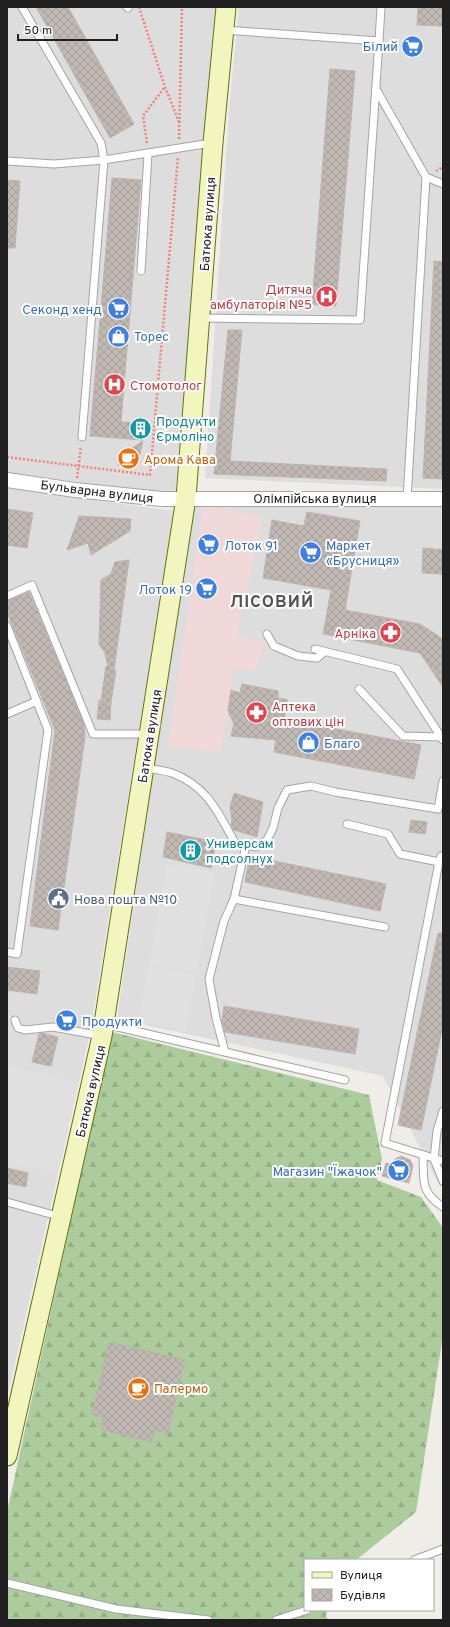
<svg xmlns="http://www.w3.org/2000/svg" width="450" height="1627" font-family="Overpass,sans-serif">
<defs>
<pattern id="forest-firs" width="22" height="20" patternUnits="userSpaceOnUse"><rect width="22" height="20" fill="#accc9e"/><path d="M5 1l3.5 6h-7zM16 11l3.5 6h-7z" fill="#94af88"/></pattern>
<pattern id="building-cross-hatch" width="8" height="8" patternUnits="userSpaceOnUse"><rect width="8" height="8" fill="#c0b8b3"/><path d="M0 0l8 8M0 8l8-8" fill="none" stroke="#a59e9a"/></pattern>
</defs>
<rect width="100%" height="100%" fill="#f0ece7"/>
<!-- residential -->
<g fill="#dedddd">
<path d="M 7,7 L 216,7 L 175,495 L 7,472 Z"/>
<path d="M 239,7 L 443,7 L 443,489 L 205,478 L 229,110 Z"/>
<path d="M 7,488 L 174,511 L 90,1033 L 7,1398 Z"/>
<path d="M 193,501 L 443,506 L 443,1187 L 439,1185 L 383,1076 L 117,1019 Z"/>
</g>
<!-- commercial -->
<path fill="#efd8d7" d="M 203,505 L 263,517 L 237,636 L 265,642 L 255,671 L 234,669 L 221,752 L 168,746 Z"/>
<!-- forest -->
<path fill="url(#forest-firs)" d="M 112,1032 L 369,1095 L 382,1159 L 377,1180 L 421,1197 L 443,1228 L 443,1335 L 416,1512 L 356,1560 L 305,1560 L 305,1610 L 327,1610 L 326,1617 L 330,1620 L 7,1620 L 7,1512 Z"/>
<!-- parking -->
<g fill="#e0e0e0">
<path d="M 167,864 L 215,872 L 197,973 L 149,965 Z"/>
<path d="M 148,966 L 196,975 L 186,1031 L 138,1022 Z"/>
<path d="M 7,1066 L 78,1082 L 58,1173 L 7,1161 Z"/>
</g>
<!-- building -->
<g fill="url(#building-cross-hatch)" stroke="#c0b3aa">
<path d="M 36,7 L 68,7 L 134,124 L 110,138 Z"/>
<path d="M 418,7 L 443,7 L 443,26 L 417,25 Z"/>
<path d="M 407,38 L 420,39 L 420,53 L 406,53 Z"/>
<path d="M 330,69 L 355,71 L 336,306 L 312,304 Z"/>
<path d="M 112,178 L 141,180 L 121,422 L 145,423 L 142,440 L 90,436 Z"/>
<path d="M 7,180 L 20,181 L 15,248 L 7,248 Z"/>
<path d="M 434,261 L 443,262 L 443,479 L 423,478 Z"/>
<path d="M 228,330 L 242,330 L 230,461 L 387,469 L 386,481 L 214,474 Z"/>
<path d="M 143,441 L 138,461 L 129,467 L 118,465 L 119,457 Z"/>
<path d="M 7,509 L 33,513 L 27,548 L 7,545 Z"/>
<path d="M 307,512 L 360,521 L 345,610 L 420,624 L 440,637 L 443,642 L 443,687 L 420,653 L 323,634 L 331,590 L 263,578 L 272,520 L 304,526 Z"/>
<path d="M 79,516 L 131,519 L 130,531 L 91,555 L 88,543 L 67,550 Z"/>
<path d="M 423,548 L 443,550 L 443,574 L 422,573 Z"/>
<path d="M 129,560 L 114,670 L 116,671 L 111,702 L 110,720 L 97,719 L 99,700 L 101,701 L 106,666 L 108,667 L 105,653 L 99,644 L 101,580 L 111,574 L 115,562 Z"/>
<path d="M 29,592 L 84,724 L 85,737 L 58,930 L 30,926 L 55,730 L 7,612 L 7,601 Z"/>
<path d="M 242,684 L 278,691 L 278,698 L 288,700 L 284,719 L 421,745 L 414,779 L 274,752 L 276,740 L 231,736 L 234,724 L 228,711 L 231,690 L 240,693 Z"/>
<path d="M 234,793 L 263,802 L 257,837 L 234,830 L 231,825 L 232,821 L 230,807 Z"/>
<path d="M 411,820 L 427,822 L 425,834 L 409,832 Z"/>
<path d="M 167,832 L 216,842 L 211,868 L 163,857 Z"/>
<path d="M 250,856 L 386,884 L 380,911 L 245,882 Z"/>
<path d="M 438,933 L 443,933 L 443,1025 L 421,1130 L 398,1125 Z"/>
<path d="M 7,967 L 40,971 L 37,994 L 7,990 Z"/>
<path d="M 224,1006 L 359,1029 L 355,1054 L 225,1032 L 222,1021 Z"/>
<path d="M 41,1033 L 58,1037 L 51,1066 L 32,1062 L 39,1034 Z"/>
<path d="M 401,1156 L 410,1160 L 413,1166 L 409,1183 L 382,1176 L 386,1163 L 393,1165 L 395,1159 Z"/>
<path d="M 7,1168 L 28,1173 L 26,1187 L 7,1183 Z"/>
<path d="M 109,1342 L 185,1360 L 168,1434 L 154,1430 L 152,1442 L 101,1430 L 104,1418 L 92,1415 Z"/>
</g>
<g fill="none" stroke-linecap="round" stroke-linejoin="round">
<defs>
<g id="lane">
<path d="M 22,7 L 101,143 L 104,160 L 82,437"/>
<path d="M 127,7 L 128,8"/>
<path d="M 379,41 L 381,7"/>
<path d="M 376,89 L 426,177 L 407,499"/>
<path d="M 7,161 L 54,164 L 104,160 L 211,143"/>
<path d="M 426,177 L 443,184"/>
<path d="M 141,271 L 148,154"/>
<path d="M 201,318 L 360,320 L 379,41 L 224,30"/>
<path d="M 7,596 L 32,585 L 93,734 L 149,734"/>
<path d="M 7,626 L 48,730 L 17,954 L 7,952"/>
<path d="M 267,634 L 274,646 L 298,656 L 317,658 L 324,652"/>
<path d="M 315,649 L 397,669 L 443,740"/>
<path d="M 359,689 L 403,736 L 441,737"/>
<path d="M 7,714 L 37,701"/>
<path d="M 144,768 C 153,769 163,770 172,773 C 207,786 218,812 235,843 L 256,847 L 267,840 L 273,828 L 278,808 L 287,790 L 311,786 L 335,792 L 438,809 L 443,781"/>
<path d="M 347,824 L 388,834 L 400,854 L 439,862"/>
<path d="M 246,845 L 234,899 L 385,927"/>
<path d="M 443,856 L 441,856 L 439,862 L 385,1143 L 443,1161"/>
<path d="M 15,1020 L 18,1028 L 25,1030 L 53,1027 L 102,1036"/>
<path d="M 105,1024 L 225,1052 L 216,1018 L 209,979 L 224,921 L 234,899"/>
<path d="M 225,1052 L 345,1080"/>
<path d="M 443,1111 L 437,1131 L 434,1159 L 443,1181"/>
<path d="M 423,1155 C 424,1181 420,1192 443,1207"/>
<path d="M 7,1202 L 61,1217"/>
<path d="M 414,1560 L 443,1549"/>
<path d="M 7,1583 L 116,1609 L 208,1620"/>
<path d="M 276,1620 L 307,1610"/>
</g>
<path id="street" d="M 7,480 L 75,490 L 162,499 L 443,499"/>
<path id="secondary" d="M 7,1456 L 102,1036 L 186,498 L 213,143 L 226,7"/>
</defs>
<!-- lane casing -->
<use href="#lane" stroke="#a4a4a4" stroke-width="9"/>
<!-- street casing -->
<use href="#street" stroke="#a4a4a4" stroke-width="16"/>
<!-- secondary casing -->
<use href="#secondary" stroke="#67710d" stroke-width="21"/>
<!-- path -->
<g stroke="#f08277" stroke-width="2.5" stroke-dasharray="2 2" stroke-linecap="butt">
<path d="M 139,7 L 165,87 L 179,122"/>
<path d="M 179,139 L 182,7"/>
<path d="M 147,143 L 143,116 L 164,88"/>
<path d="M 436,171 L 443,167"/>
<path d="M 7,457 L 150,475 L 178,157"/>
<path d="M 77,478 L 81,446"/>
</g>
<!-- lane -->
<use href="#lane" stroke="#fff" stroke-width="7"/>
<!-- street -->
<use href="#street" stroke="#fff" stroke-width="14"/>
<!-- secondary -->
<use href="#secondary" stroke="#f3f5bf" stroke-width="19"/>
</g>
<!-- icons -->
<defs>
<symbol id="supermarket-disc" viewBox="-11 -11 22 22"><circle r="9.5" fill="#3f7fe0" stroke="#fff"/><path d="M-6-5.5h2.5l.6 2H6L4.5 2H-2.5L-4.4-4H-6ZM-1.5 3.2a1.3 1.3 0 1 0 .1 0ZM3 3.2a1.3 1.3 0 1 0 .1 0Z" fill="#fff"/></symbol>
<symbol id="hospital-disc" viewBox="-11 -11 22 22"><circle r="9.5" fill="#e0444e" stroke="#fff"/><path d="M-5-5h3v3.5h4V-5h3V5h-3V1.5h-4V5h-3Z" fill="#fff"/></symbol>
<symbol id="shop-disc" viewBox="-11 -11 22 22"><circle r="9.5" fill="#3f7fe0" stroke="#fff"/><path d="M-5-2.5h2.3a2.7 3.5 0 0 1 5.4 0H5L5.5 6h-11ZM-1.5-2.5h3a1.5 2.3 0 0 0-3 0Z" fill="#fff"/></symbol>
<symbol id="building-disc" viewBox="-11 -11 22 22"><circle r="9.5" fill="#0f9aa8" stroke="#fff"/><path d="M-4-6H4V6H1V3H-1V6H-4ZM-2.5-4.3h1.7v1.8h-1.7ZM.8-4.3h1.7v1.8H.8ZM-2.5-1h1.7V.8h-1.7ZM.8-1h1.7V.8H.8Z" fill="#fff"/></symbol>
<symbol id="cafe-disc" viewBox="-11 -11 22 22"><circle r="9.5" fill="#e8710a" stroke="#fff"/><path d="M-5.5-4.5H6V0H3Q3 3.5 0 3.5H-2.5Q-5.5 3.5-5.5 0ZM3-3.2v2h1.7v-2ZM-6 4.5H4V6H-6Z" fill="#fff"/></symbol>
<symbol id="pharmacy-disc" viewBox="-11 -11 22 22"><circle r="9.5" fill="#e0444e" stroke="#fff"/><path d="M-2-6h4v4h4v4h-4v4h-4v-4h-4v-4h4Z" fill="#fff"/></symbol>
<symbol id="civic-disc" viewBox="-11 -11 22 22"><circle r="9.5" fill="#5c6f8a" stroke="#fff"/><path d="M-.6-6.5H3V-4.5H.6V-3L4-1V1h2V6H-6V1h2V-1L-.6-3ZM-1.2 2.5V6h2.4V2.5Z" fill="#fff"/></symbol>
</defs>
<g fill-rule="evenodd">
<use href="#supermarket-disc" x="400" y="34" width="25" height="25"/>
<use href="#hospital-disc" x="314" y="284" width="25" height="25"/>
<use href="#supermarket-disc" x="106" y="296" width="25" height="25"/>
<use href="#shop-disc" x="106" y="324" width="25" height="25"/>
<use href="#hospital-disc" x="102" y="372" width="25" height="25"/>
<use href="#building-disc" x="128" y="416" width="25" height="25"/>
<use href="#cafe-disc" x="116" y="446" width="25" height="25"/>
<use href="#supermarket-disc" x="196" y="532" width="25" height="25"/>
<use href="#supermarket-disc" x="298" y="540" width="25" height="25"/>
<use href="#supermarket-disc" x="194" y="576" width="25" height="25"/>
<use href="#pharmacy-disc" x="378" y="620" width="25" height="25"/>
<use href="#pharmacy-disc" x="244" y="700" width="25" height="25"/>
<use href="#shop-disc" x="296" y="730" width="25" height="25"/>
<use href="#building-disc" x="178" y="838" width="25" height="25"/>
<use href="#civic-disc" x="46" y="886" width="25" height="25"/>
<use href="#supermarket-disc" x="54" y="1008" width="25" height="25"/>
<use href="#supermarket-disc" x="386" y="1158" width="25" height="25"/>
<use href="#cafe-disc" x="126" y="1376" width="25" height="25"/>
</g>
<g text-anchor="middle" stroke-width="4" stroke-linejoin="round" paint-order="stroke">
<!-- shop labels -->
<g font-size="13" fill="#366cbe" stroke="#fff" text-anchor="start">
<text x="398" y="51" text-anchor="end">Білий</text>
<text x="102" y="314" text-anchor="end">Секонд хенд</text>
<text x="134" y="341">Торес</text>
<text x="224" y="550">Лоток 91</text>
<text x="326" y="550">Маркет<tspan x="326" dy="15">«Брусниця»</tspan></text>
<text x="192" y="594" text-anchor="end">Лоток 19</text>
<text x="324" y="748">Благо</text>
<text x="82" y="1026">Продукти</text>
<text x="382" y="1176" text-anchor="end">Магазин "Їжачок"</text>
</g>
<!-- street labels -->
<g font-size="13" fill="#202020" stroke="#fff">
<text transform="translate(207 224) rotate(-86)" y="5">Батюка вулиця</text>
<text transform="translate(97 491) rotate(7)" y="5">Бульварна вулиця</text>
<text x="315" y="503">Олімпійська вулиця</text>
<text transform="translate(149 736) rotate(-81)" y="5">Батюка вулиця</text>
<text transform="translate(90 1091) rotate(-77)" y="5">Батюка вулиця</text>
</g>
<!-- health labels -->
<g font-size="13" fill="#be3a42" stroke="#fff" text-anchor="end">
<text x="312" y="294">Дитяча<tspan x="312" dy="15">амбулаторія №5</tspan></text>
<text x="130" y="390" text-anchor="start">Стомотолог</text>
<text x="376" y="638">Арніка</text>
<text x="272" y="711" text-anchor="start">Аптека<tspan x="272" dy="15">оптових цін</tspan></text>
</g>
<!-- culture labels -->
<g font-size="13" fill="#0d838f" stroke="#fff" text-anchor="start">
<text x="156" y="426">Продукти<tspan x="156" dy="15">Єрмоліно</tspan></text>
<text x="206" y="848">Универсам<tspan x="206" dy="15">подсолнух</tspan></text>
</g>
<!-- food labels -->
<g font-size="13" fill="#c56008" stroke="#fff" text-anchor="start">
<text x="144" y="464">Арома Кава</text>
<text x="154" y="1393">Палермо</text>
</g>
<!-- service labels -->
<g font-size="13" fill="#4e5e75" stroke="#fff" text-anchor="start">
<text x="74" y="904">Нова пошта №10</text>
</g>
<!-- district labels -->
<g font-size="17" font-weight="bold" letter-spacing="1" fill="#535353" stroke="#fff">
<text x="272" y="607">ЛІСОВИЙ</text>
</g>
</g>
<!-- border -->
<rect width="450" height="1627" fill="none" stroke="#202020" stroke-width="16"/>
<!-- legend -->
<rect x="304" y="1559" width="130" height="52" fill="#ffffff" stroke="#a6a6a6"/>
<rect x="312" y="1572" width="20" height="6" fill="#f3f5bf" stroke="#a6a6a6"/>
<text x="340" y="1579" font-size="12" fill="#202020">Вулиця</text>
<rect x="312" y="1589" width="20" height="12" fill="url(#building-cross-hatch)" stroke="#a6a6a6"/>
<text x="340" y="1599" font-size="12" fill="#202020">Будівля</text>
<!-- scale -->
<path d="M18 34v6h99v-6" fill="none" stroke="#202020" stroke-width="2"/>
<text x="24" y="34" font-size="12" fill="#202020" stroke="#ffffff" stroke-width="3" paint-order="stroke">50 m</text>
</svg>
